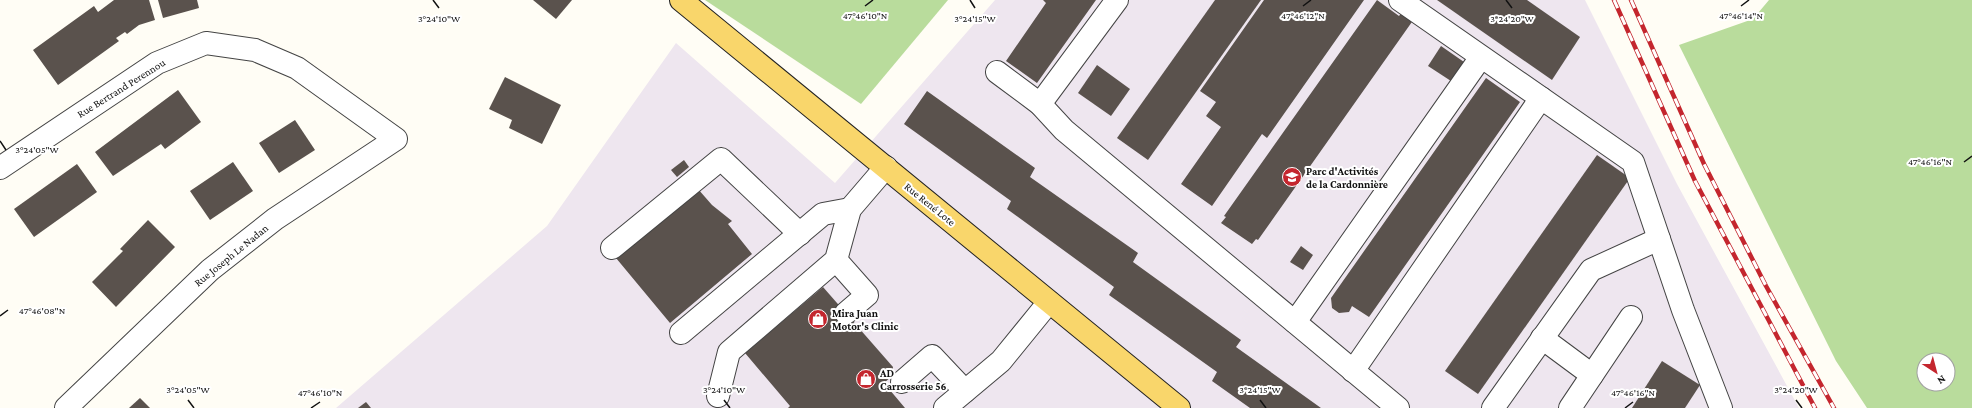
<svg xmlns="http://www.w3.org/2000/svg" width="1972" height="408" font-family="'Crimson Pro',serif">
<rect width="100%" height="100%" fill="#fffdf5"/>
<!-- industrial -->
<path fill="#eee6ef" d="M 995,0 L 1585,0 L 1677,184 L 1799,408 L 336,408 L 547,226 L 676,43 L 835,183 Z"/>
<!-- forest -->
<g fill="#b9dc9c" fill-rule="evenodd">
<path d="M 705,0 L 948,0 L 861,104 Z"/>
<path d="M 1769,0 L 1972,0 L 1972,408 L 1867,408 L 1836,361 L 1679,45 L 1753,19 ZM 1924,360 L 1948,360 L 1948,384 L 1924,384 Z"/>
</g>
<!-- building -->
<g fill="#5a524d">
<path d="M 114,0 L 149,0 L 155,20 L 139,25 L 127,34 L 125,32 L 116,38 L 119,41 L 58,85 L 33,50 L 94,6 L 98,12 Z"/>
<path d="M 158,0 L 197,0 L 199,8 L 163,18 Z"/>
<path d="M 533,0 L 572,0 L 556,19 Z"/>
<path d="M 1043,0 L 1096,0 L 1037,83 L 1006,61 L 1046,3 Z"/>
<path d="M 1215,0 L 1261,0 L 1148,160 L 1117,138 Z"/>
<path d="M 1264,0 L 1364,0 L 1267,138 L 1262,134 L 1212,206 L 1181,184 L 1221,127 L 1206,116 L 1216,102 L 1200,91 Z"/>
<path d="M 1377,0 L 1399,16 L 1403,11 L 1414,19 L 1258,240 L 1256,239 L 1252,244 L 1221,223 L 1226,217 L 1224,216 Z"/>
<path d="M 1437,0 L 1527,0 L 1580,37 L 1552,80 Z"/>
<path d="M 1441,46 L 1464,62 L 1451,81 L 1428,66 Z"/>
<path d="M 1097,65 L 1130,89 L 1111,116 L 1078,93 Z"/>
<path d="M 505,77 L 561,105 L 542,144 L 509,128 L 512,120 L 489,109 Z"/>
<path d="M 1486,78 L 1520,102 L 1369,317 L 1352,306 L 1349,312 L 1339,313 L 1332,308 L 1331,298 Z"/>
<path d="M 178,90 L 201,122 L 165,149 L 161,144 L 113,176 L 95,152 Z"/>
<path d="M 927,91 L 1035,168 L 1030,177 L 1138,253 L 1133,262 L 1241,340 L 1236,347 L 1321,408 L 1250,408 L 1212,381 L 1217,372 L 1109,295 L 1114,287 L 1007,209 L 1011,201 L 904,124 Z"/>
<path d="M 295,120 L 315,150 L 279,173 L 259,143 Z"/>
<path d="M 1597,155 L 1630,178 L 1478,394 L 1445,371 Z"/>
<path d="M 684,160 L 689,167 L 677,177 L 671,170 Z"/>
<path d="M 233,162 L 253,191 L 210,220 L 190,191 Z"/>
<path d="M 77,164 L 97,192 L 34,237 L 14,209 Z"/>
<path d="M 698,189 L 712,205 L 732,221 L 728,224 L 752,254 L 670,323 L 616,258 Z"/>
<path d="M 148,220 L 175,247 L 116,307 L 92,282 L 123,251 L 120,249 Z"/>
<path d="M 1301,246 L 1313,255 L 1303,270 L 1290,262 Z"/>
<path d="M 823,287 L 893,367 L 892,376 L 884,383 L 905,408 L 788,408 L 790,406 L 745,353 Z"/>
<path d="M 1662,361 L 1700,385 L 1685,408 L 1632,408 Z"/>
<path d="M 140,398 L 150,408 L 129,408 Z"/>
<path d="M 366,402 L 371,408 L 358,408 Z"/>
</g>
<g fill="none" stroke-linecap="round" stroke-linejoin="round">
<defs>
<g id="minor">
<path d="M 1400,0 L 1633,162 L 1683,310 L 1721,408"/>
<path d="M 997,72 L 1040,104 L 1064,130 L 1398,408"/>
<path d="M 1040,104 L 1117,0"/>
<path d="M 0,168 L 157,63 L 206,43 L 255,50 L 297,68 L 396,139 L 275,219 L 210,270 L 66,408"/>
<path d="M 612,248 L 721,159 L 800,234"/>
<path d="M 836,260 L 867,295 L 846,313"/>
<path d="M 1295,322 L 1481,57"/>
<path d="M 681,333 L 823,214 L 850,209"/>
<path d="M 1542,338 L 1592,375"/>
<path d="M 1353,371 L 1541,98"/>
<path d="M 902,382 L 932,356 L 965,391"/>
<path d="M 718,396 L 729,352 L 836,260 L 850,209 L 886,167"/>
<path d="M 945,408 L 1001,361 L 1049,302"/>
<path d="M 1493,408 L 1591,270 L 1659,239"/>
<path d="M 1570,408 L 1631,317"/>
</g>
<path id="major" d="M 681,0 L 1179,408"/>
</defs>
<!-- minor casing -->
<use href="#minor" stroke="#444" stroke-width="24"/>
<!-- major casing -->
<use href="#major" stroke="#222" stroke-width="24"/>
<!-- minor -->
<use href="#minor" stroke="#fff" stroke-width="22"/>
<!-- major -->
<use href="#major" stroke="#f9d66b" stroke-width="22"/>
<defs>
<g id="rail">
<path d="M 1614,0 L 1695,181 L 1815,408"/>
<path d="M 1631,0 L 1704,164 L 1766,286 L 1834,408"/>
</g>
</defs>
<!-- rail casing -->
<use href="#rail" stroke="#c4262e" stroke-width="4.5"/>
<!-- rail -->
<use href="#rail" stroke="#fff" stroke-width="3" stroke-dasharray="9" stroke-linecap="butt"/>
</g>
<!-- ticks -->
<path fill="none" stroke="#111" stroke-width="1.5" d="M 433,0 L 439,8M 970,0 L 975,8M 1506,0 L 1512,8M 865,6 L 873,0M 1303,6 L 1311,0M 1741,6 L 1749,0M 0,141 L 6,150M 1964,162 L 1972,156M 0,316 L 8,310M 188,400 L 194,408M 724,400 L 730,408M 1260,400 L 1266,408M 1796,400 L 1802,408M 311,408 L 320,402M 1625,408 L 1633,402"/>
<!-- icons -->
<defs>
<symbol id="university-disc" viewBox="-11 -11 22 22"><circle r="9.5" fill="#c4262e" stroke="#fff"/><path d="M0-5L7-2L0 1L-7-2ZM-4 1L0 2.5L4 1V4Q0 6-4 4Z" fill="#fff"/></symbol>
<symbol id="shop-disc" viewBox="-11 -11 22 22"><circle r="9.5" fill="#c4262e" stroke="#fff"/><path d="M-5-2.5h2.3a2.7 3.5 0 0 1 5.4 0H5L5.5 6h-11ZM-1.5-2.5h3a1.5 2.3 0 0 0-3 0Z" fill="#fff"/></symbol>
</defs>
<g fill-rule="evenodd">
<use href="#university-disc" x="1281" y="166" width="22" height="22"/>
<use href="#shop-disc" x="807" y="308" width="22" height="22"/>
<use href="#shop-disc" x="855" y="368" width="22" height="22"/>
</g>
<g text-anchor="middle" stroke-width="4" stroke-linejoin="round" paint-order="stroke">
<!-- street labels -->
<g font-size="11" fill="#111" stroke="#fff">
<text transform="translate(121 88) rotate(-32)" y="4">Rue Bertrand Perennou</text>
<text transform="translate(930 204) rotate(39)" y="4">Rue René Lote</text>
<text transform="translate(231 255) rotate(-39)" y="4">Rue Joseph Le Nadan</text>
</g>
<!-- poi labels -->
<g font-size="11" font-weight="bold" fill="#111" stroke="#fff" text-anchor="start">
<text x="1306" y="175">Parc d'Activités<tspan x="1306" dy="13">de la Cardonnière</tspan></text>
<text x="832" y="317">Mira Juan<tspan x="832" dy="13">Motor's Clinic</tspan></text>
<text x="880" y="377">AD<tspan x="880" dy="13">Carrosserie 56</tspan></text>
</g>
</g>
<g font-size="10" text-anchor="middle" fill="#111" stroke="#fff" stroke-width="4" stroke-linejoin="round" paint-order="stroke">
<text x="1741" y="19">47°46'14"N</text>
<text x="865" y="19">47°46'10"N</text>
<text x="1303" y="19">47°46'12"N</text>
<text x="439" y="22">3°24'10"W</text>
<text x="975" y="22">3°24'15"W</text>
<text x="1512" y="22">3°24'20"W</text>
<text x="37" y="153">3°24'05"W</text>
<text x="1930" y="165">47°46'16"N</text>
<text x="42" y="314">47°46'08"N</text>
<text x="188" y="393">3°24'05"W</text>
<text x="724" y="393">3°24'10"W</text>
<text x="1260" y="393">3°24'15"W</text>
<text x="1796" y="393">3°24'20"W</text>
<text x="320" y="396">47°46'10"N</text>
<text x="1633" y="396">47°46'16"N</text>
</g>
<!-- north arrow -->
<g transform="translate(1936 372) rotate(144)"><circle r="19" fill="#ffffff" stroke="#a0a0a0"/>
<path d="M0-3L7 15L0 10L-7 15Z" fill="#c4262e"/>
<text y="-6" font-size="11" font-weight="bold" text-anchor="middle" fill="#111111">N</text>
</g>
</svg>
